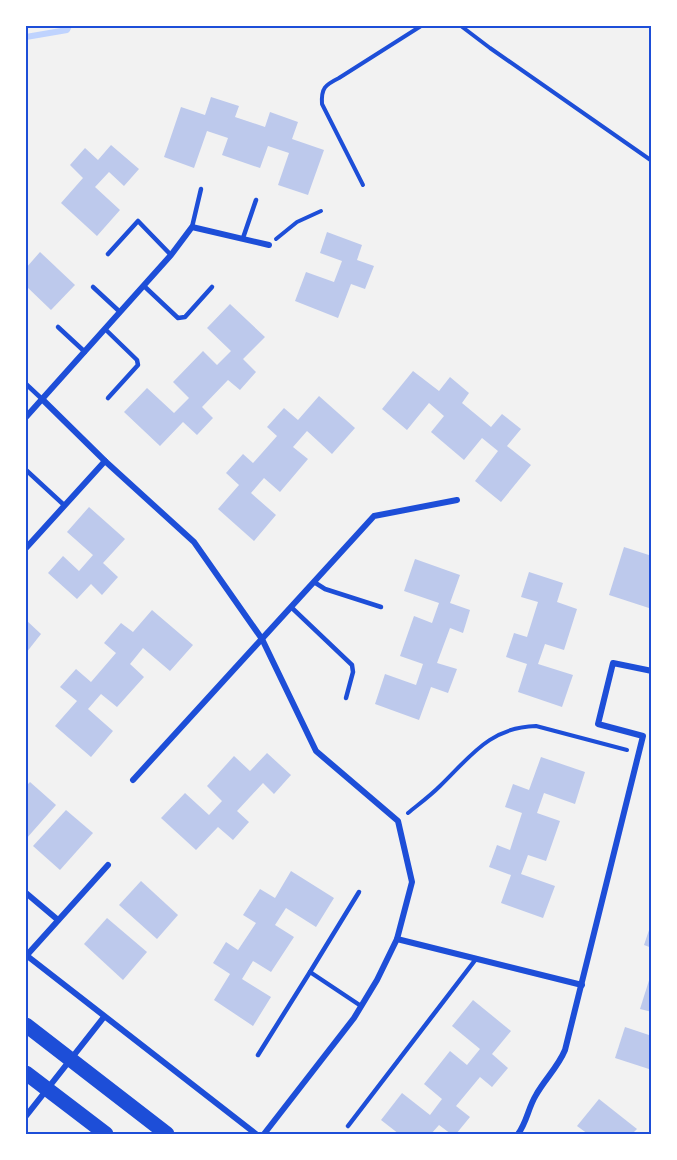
<svg xmlns="http://www.w3.org/2000/svg" width="677" height="1160" viewBox="0 0 677 1160" font-family="Overpass,sans-serif">
	<style>
		.lines { fill: none; stroke-linecap: round; stroke-linejoin: round }
		.stream { stroke: #bfd3fe; stroke-width: 6 }
		.building { fill: #bdc9ec }
		.path { stroke: #1d4ed8; stroke-width: 4 }
		.service { stroke: #1d4ed8; stroke-width: 4.5 }
		.minor { stroke: #1d4ed8; stroke-width: 6 }
		.primary { stroke: #1d4ed8; stroke-width: 15 }
		.neatline { fill: none; stroke: #1d4ed8; stroke-width: 2 }
	</style>
	<rect width="100%" height="100%" fill="#f2f2f2"/>
	<g class="lines">
		<polyline class="stream" points="26,37 67,30 69,26"/>
	</g>
	<g class="building">
		<polygon points="211,97 239,106 235,117 265,127 270,112 298,122 292,139 324,150 308,195 278,185 289,153 268,146 260,168 222,155 228,138 207,131 194,168 164,157 181,107 205,115"/>
		<polygon points="111,145 139,169 124,186 109,172 95,187 120,210 97,236 61,203 83,178 70,165 85,148 98,160"/>
		<polygon points="327,232 362,245 357,260 374,266 365,289 351,284 338,318 295,301 306,272 334,282 342,261 320,253"/>
		<polygon points="40,252 75,285 51,310 26,286 26,268"/>
		<polygon points="230,304 265,337 243,359 256,372 240,390 228,380 202,407 213,418 197,435 183,422 160,446 124,412 147,388 174,413 189,398 173,382 203,351 217,365 231,351 207,328"/>
		<polygon points="413,371 439,391 450,377 469,393 462,403 491,427 502,414 521,429 507,446 531,465 501,502 475,481 498,451 482,438 464,460 431,432 444,416 429,403 407,430 382,409"/>
		<polygon points="319,396 355,428 332,454 307,431 293,447 308,459 280,492 264,478 251,493 276,515 254,541 218,509 239,485 226,473 243,454 253,463 277,436 267,427 284,408 298,420"/>
		<polygon points="89,507 125,539 103,563 118,577 102,595 91,584 77,599 48,573 63,556 79,571 93,555 67,532"/>
		<polygon points="624,547 652,556 652,609 609,595"/>
		<polygon points="415,559 460,575 450,603 470,610 463,633 450,628 437,663 457,669 448,693 431,687 419,720 375,704 385,674 416,685 423,664 400,656 414,616 432,623 439,603 404,591"/>
		<polygon points="529,572 563,583 557,602 577,609 564,650 545,644 538,664 573,675 562,707 518,692 527,664 506,657 514,633 527,637 538,602 521,597"/>
		<polygon points="152,610 193,645 170,671 143,648 130,664 144,677 117,707 101,694 88,709 113,731 91,757 55,726 77,701 60,687 76,669 91,682 116,653 104,643 121,623 133,632"/>
		<polygon points="26,620 41,634 26,653"/>
		<polygon points="267,753 291,775 274,794 263,783 237,811 249,822 233,840 218,827 196,850 161,818 185,793 209,815 222,801 207,786 234,756 250,771"/>
		<polygon points="541,757 585,772 575,804 544,793 537,813 560,821 546,861 528,855 521,874 555,886 543,918 501,903 511,875 489,867 497,845 510,850 522,813 505,807 513,784 529,790"/>
		<polygon points="30,782 56,805 26,839 26,786"/>
		<polygon points="66,810 93,833 60,870 33,846"/>
		<polygon points="291,871 334,898 316,927 286,908 275,925 294,937 271,972 253,961 242,979 271,997 253,1026 214,1000 230,974 213,963 226,942 238,950 256,923 243,915 260,889 275,898"/>
		<polygon points="141,881 178,915 157,939 119,905"/>
		<polygon points="107,918 147,952 123,980 84,944"/>
		<polygon points="651,924 652,924 652,948 644,945"/>
		<polygon points="651,974 652,974 652,1012 640,1009"/>
		<polygon points="473,1000 511,1031 492,1054 508,1068 492,1087 480,1077 456,1106 470,1117 456,1134 451,1134 439,1125 431,1134 399,1134 381,1120 402,1093 430,1115 442,1099 424,1084 450,1051 467,1065 480,1049 452,1026"/>
		<polygon points="625,1027 652,1036 652,1070 615,1058"/>
		<polygon points="599,1099 637,1129 632,1134 588,1134 577,1126"/>
	</g>
	<g class="lines">
		<g class="path">
			<polyline points="461,26 490,48 652,161"/>
			<path d="M363,185L322,104C321,88 325,85 339,78L421,26"/>
			<polyline points="276,239 297,222 321,211"/>
			<path d="M408,813C419,804 430,796 440,786C470,757 490,727 536,726L627,750"/>
		</g>
		<g class="service">
			<polyline points="192,227 201,189"/>
			<polyline points="243,238 256,200"/>
			<polyline points="108,254 138,221 171,255"/>
			<polyline points="144,286 178,318 185,317 212,287"/>
			<polyline points="93,287 120,312"/>
			<polyline points="58,327 85,352"/>
			<polyline points="105,329 137,360 138,365 108,398"/>
			<polyline points="26,384 42,399"/>
			<polyline points="26,470 64,505"/>
			<polyline points="314,582 325,589 381,607"/>
			<polyline points="291,607 352,665 353,672 346,698"/>
			<polyline points="359,892 310,972 361,1006"/>
			<polyline points="258,1055 310,972"/>
			<polyline points="348,1126 476,959"/>
		</g>
		<g class="minor">
			<polyline points="42,399 105,461 194,542 262,639 316,751 398,821 412,882 397,939 377,980 354,1018 264,1134"/>
			<polyline points="26,417 171,255 192,227 269,245"/>
			<polyline points="26,548 105,461"/>
			<polyline points="133,780 374,516 457,500"/>
			<polyline points="26,893 58,920"/>
			<polyline points="397,939 582,985"/>
			<polyline points="26,955 256,1134"/>
			<polyline points="27,955 108,865"/>
			<polyline points="26,1116 104,1017"/>
			<path d="M518,1134C527,1122 528,1108 536,1095C545,1079 558,1067 565,1050L643,736L598,724L613,663L652,671"/>
		</g>
		<g class="primary">
			<polyline points="26,1025 167,1134"/>
			<polyline points="26,1073 106,1134"/>
		</g>
	</g>
	<rect width="677" height="1160" fill="none" stroke="#ffffff" stroke-width="54"/>
	<rect x="27" y="27" width="623" height="1106" class="neatline"/>
</svg>
